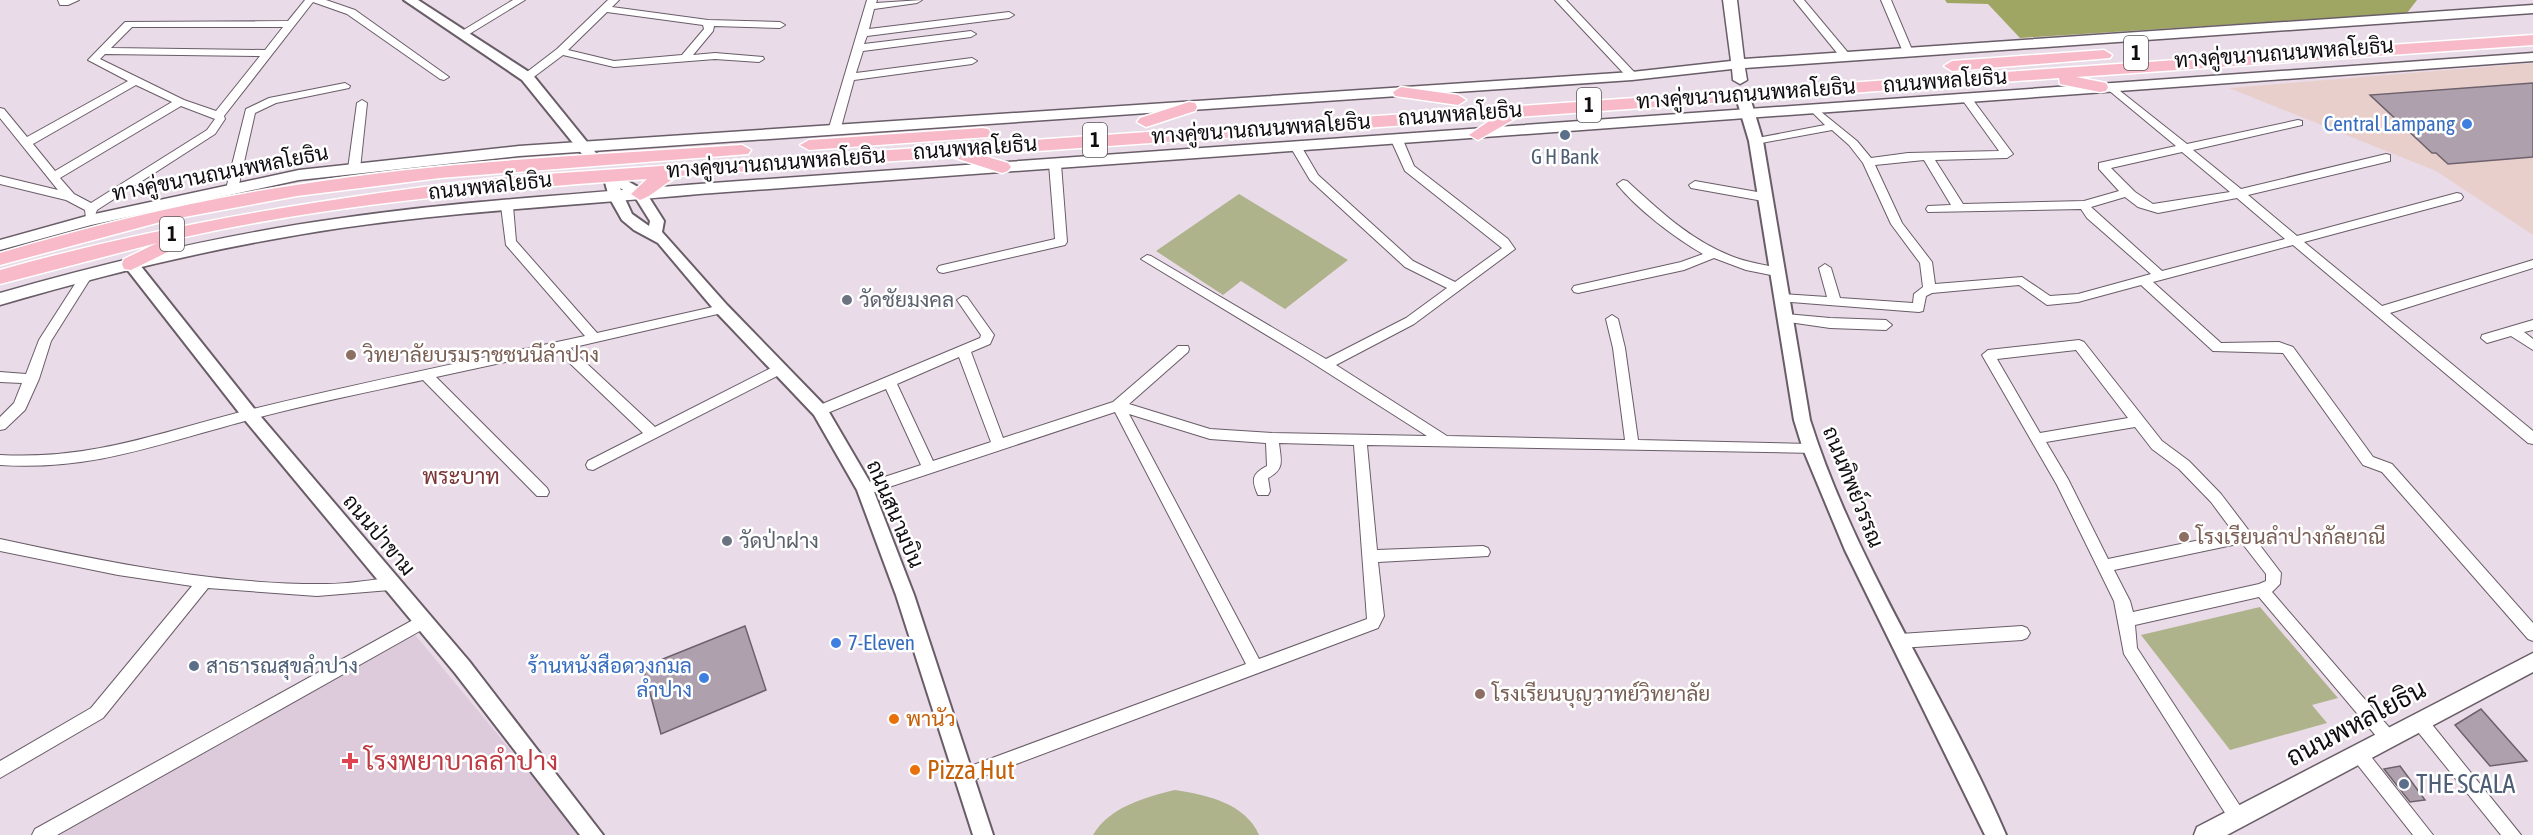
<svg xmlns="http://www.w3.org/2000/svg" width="2533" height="835" viewBox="0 0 2533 835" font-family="'Asap Condensed',Sarabun,sans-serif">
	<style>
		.commercial { fill: #e9cfcc }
		.medical { fill: #ddcbdc }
		.green { fill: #afb38c }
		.forest { fill: #9fa664 }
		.building { fill: #aea1ad; stroke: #6d616c; stroke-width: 1.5 }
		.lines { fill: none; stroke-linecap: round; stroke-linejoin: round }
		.minor-casing { stroke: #695d68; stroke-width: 2 }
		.tertiary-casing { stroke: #695d68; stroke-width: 4 }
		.secondary-casing { stroke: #695d68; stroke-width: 3 }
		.trunk-casing { stroke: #fff; stroke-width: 3 }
		.minor { fill: #fff; fill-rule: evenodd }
		.tertiary { fill: #fff; fill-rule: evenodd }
		.secondary { fill: #fff; fill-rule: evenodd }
		.trunk { fill: #f8bac8; fill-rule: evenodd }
		.shop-dot { fill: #3f7fe0; stroke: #fff; stroke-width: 2 }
		.service-dot { fill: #5c6f8a; stroke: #fff; stroke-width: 2 }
		.worship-dot { fill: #6b7280; stroke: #fff; stroke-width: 2 }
		.education-dot { fill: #8d6e63; stroke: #fff; stroke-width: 2 }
		.food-dot { fill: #e8710a; stroke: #fff; stroke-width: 2 }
		.health-dot { fill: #e0444e; stroke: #fff; stroke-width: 2 }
		.labels { text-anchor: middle; stroke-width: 5; stroke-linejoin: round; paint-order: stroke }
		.shield { fill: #fff; stroke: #585558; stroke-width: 1.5 }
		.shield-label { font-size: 20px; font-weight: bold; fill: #100c10 }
		.street-label { font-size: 21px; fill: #100c10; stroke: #fff }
		.shop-label { font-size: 21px; fill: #366cbe; stroke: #fff; text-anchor: end }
		.service-label { font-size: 21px; fill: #4e5e75; stroke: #fff }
		.worship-label { font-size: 21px; fill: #5b616d; stroke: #fff; text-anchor: start }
		.education-label { font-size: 21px; fill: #785e54; stroke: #fff; text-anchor: start }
		.food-label { font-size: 21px; fill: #c56008; stroke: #fff; text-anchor: start }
		.neighbourhood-label { font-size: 22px; fill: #7c3535; stroke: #fff }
		.near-street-label { font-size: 26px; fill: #100c10; stroke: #fff }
		.near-health-label { font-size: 26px; fill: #be3a42; stroke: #fff; text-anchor: start }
		.near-food-label { font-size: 26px; fill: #c56008; stroke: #fff; text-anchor: start }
		.near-service-label { font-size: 26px; fill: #4e5e75; stroke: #fff; text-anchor: start }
	</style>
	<rect width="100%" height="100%" fill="#e9dbe7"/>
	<polygon class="commercial" points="2533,63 2533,235 2436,171 2229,88"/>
	<polygon class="medical" points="412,631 581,835 49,835"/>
	<g class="green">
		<polygon points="1239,194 1348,260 1285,309 1241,281 1223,295 1156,251"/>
		<polygon points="2260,607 2338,698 2312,705 2327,723 2230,750 2141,635"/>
		<path d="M1175,790C1207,795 1245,803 1259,835H1093C1109,807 1146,797 1175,790Z"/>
	</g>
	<polygon class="forest" points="1945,0 2417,0 2407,13 2020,38 1988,4 1947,3"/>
	<g class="building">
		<polygon points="2533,83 2533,157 2448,164 2436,153 2432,153 2370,95"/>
		<polygon points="745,626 766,690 661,734 643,667"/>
		<polygon points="2481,709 2527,761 2490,766 2455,725"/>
		<polygon points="2400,766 2425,800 2410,802 2384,769"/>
	</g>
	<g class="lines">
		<g class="minor-casing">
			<g id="minor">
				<polygon points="58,0 79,0 68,5 60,5"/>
				<path d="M305,0H326L355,10L449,77L444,80L440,79L347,14L313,2L224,116L225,119L215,134L97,210L94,218H86L85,210L66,200L0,184V176L58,190L0,118V108L4,109L27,137L128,81L88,60L125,22L288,21ZM132,27H283L265,50L111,48ZM105,54L260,56L216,111L184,100L100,59ZM136,85L172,102L55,171L33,144ZM181,106L215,119L207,130L91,203L74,194L60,178Z"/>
				<polygon points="513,0 525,0 466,36 458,36 457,34"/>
				<path d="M608,0H619L612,7L708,20L780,22L785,25L780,28L714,26L713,31L693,55L715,53L763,57L764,59L759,62L715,59L614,67L563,55L531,79H523V75L557,49ZM607,12L703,25L704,29L682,55L614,61L568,50Z"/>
				<polygon points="867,0 877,0 876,3 922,0 917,3 874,9 869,29 1009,12 1014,15 1009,18 867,36 864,44 971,31 976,34 971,37 863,51 856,73 972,58 977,61 972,64 854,80 840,131 838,133 830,133 828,131"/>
				<polygon points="1555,0 1566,0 1636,74 1636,78 1628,78"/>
				<polygon points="1794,0 1804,0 1850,55 1850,59 1842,59"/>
				<polygon points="1881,0 1891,0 1913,52 1912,54 1904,54 1903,52"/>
				<polygon points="345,83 350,86 349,88 276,103 255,113 238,189 232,193 228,192 226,189 246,109 269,98"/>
				<path d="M2110,83L2187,144L2298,120L2302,121V125L2193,150L2241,189L2386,154L2390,155V161L2248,195L2297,236L2457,193L2461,194L2463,197L2461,200L2304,242L2382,306L2533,260V268L2390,313L2533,431V444L2528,443L2293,245L2153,282L2221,343L2279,342L2293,347L2373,457L2392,464L2533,623V641L2528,639L2382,472L2363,465L2283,353L2213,351L2141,285L2078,302L2047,305L2019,285L1932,293L1926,296L1923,311L1919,312L1778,301L1776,298L1782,294L1827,297L1819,268L1825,264L1831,268L1840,298L1913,303L1914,294L1923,287L1920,263L1891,224L1863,163L1849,145L1832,130L1756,144L1750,141L1752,139L1825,125L1810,110L1815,107L1857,141L1871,158L1908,153L1999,151L1961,98L1966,95L1970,96L2013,154L2007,158L1935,160L1963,204L2084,201L2119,191L2099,169V163L2176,146L2106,88L2105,86ZM2182,152L2230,192L2153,204L2135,192L2111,168ZM1924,160L1951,205L1928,206L1926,209L1928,212L2081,209L2087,218L2151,274L2078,294L2050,296L2022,277L1935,284L1932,262L1902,223L1875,165ZM2125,197L2138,207L2158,213L2237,198L2285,239L2162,271L2091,207Z"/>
				<polygon points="362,100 367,103 360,169 354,173 348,169 357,103"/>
				<path d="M1397,137L1403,140L1414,166L1508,239L1515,249L1414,324L1336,365L1447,436L1625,440L1613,348L1606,319L1612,315L1618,319L1625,348L1638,440L1811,444L1816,445L1818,449L1816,453L1367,445L1377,550L1483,546L1488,548L1490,552L1488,556L1378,562L1384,616L1378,628L963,784L957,781L955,776L957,771L1246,664L1115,412L865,495L860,493L858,489L860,485L921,465L886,389L820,416L815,415L813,411L815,407L980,338L981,335L957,300L963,296L967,297L994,335L990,344L971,352L1003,438L1113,402L1178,346H1188L1189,349L1188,352L1129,404L1210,429L1272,433L1427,436L1303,357L1141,259L1147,255L1151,256L1326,359L1406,318L1447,288L1405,267L1310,180L1291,148L1293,146H1301L1318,175L1413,261L1455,282L1502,248L1405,171L1391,140ZM959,357L991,442L933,461L897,384ZM1129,414L1210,439L1266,443L1267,466C1252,474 1251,479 1258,495H1268L1270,491L1268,478C1285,469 1281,461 1279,443L1354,445L1367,619L1259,659Z"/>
				<polygon points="1055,160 1061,164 1067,242 1065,245 943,273 939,272 937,269 939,266 943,265 1055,239 1049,164"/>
				<path d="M1623,180L1627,181C1659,210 1690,240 1731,256C1747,263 1764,264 1780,269L1782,272L1776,276L1746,270L1714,258L1684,270L1578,293L1574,292L1572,289L1574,286L1681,262L1703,254C1674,237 1638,210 1617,184Z"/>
				<polygon points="1695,181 1763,193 1769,197 1763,201 1691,188 1689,185"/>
				<path d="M507,202L513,206L516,241L597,333L722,305L726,306L728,309L722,313L570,348L655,427L775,366H785L787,369L785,372L593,470L588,469L586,465L588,461L643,433L557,351L436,377L547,488L549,492L547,496H537L423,380C364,393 304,405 245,421C159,444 91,471 0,465V455C95,460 163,431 253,409C363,382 474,360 585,336L506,245L501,206Z"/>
				<polygon points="86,272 92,276 51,341 39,379 25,410 5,429 0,430 0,417 14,403 22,383 0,382 0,372 26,374 39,340 82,273"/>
				<polygon points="1786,314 1830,318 1886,320 1892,325 1886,330 1830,328 1782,321 1780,318 1782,315"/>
				<polygon points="2533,320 2533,330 2524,332 2533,339 2533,350 2511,336 2487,343 2481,338 2482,335"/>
				<path d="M2079,340L2084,342L2162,441L2189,461L2221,494L2281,573L2280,584L2272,592L2394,733L2396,738L2394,743L2388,745L2382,743L2259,597L2135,625L2137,648L2244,812L2246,818L2244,824L2238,826L2232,824L2124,654L2114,601L2057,485L1982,355L1988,350ZM2076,350L2128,418L2040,433L1997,359ZM2135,427L2152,449L2179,469L2211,502L2234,533L2108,559L2068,479L2046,442ZM2242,543L2266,574V581L2259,584L2133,612L2130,601L2114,570Z"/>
				<path d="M0,539C106,562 217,585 326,584C348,584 369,580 390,578L395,580L397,584L395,588L390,590L317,596L208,588L103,718L0,778V761L91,708L192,586L118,575L0,551Z"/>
				<polygon points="422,615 427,617 430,622 427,627 57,835 32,835 35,829"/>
				<polygon points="2022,626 2027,628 2030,633 2027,638 2022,640 1900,648 1895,646 1892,641 1895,636 1900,634"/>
				<polygon points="2420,715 2426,717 2521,835 2501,835 2414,727 2412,722 2414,717"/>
				<polygon points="2359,746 2365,749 2433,835 2413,835 2353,759 2351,754 2353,749"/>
			</g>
		</g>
		<g class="tertiary-casing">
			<g id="tertiary">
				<polygon points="404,0 418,0 532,74 600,158 600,164 590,164 522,80"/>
				<path d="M1742,90L1749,94L1763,141L1810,420C1856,566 1946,695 2006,835H1985L1845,550L1803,449L1794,420L1749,141L1735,94Z"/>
				<path d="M610,171L645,191L664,221L662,232L727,305L826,407L871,484L914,595L993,835H973L896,595L857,490L814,415L717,313L658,243L634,230L622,220L609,197L603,175ZM620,188L635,197L650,221L649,226L632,214Z"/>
				<polygon points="131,259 136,260 256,411 469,661 603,835 580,835 455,673 244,419 126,268 124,264 126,260"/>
			</g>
		</g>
		<g class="secondary-casing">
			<g id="secondary">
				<polygon points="1723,0 1737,0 1744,59 2533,5 2533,13 1745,68 1747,80 1740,84 1733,80 1732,69 1632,80 519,156 299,180 91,225 0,250 0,240 90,215 299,170 519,146 1632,72 1731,61"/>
				<path d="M2533,53V61L699,194C580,205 460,211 341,228C226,245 112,272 0,305V293C112,261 226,234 342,218C460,201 580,194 699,184Z"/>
				<polygon points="2533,653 2533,672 2227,835 2194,835 2197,827"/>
			</g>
		</g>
		<g class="trunk-casing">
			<g id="trunk">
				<path d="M2533,35V45L2076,77L2106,83L2108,87L2106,91L2100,92L2060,84L2059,78L1518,117L1478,140L1469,135L1492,119L981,155L1008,163L1011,167L1008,171L1002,173L952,157L679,176C665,182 653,196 640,200L631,194L647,179C490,190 333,204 180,238L182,242L180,246L131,270L124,269L122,264L124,259L157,243L0,284V270C166,223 334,197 505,177Z"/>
				<polygon points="2104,50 2112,55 2110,58 1952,71 1944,66 1952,61"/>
				<polygon points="1401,87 1458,95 1466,100 1458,105 1395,96 1393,92"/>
				<polygon points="1189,102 1195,103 1197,107 1195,111 1146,127 1137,122 1140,118"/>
				<polygon points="982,128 988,129 991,133 988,137 809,150 800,145 809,140"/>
				<path d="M742,145L751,150L748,154L440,178L297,196L168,220L0,265V253C97,224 195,200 296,185C443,161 593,155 742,145Z"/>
			</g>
		</g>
		<use href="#minor" class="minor"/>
		<use href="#tertiary" class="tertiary"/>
		<use href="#secondary" class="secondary"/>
		<use href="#trunk" class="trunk"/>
	</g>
	<g class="shop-dot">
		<circle cx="2467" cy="124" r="6"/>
		<circle cx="836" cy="643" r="6"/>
		<circle cx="704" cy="678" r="6"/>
	</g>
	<g class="service-dot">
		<circle cx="1565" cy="135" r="6"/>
		<circle cx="194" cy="666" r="6"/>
		<circle cx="2404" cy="784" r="6"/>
	</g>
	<g class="worship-dot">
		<circle cx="847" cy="300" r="6"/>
		<circle cx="727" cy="541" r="6"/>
	</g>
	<g class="education-dot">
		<circle cx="351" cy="355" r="6"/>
		<circle cx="2184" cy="537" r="6"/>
		<circle cx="1480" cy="694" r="6"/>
	</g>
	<g class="food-dot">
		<circle cx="894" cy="719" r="6"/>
		<circle cx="915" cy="770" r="6"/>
	</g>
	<path class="health-dot" d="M347 752h6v6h6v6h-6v6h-6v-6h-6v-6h6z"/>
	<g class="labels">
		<g class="shield">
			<rect x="2124" y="36" width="24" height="34" rx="4.5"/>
			<rect x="1577" y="88" width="24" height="34" rx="4.5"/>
			<rect x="1083" y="123" width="24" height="34" rx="4.5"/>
			<rect x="160" y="217" width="24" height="34" rx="4.5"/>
		</g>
		<g class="shield-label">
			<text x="2136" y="60">1</text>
			<text x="1589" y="112">1</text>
			<text x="1095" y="147">1</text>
			<text x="172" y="241">1</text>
		</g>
		<g class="street-label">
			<text transform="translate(2284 53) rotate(-4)" y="7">ทางคู่ขนานถนนพหลโยธิน</text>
			<text transform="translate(1945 81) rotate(-4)" y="7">ถนนพหลโยธิน</text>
			<text transform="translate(1746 94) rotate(-4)" y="7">ทางคู่ขนานถนนพหลโยธิน</text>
			<text transform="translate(1460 114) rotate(-4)" y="7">ถนนพหลโยธิน</text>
			<text transform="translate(1261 129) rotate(-4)" y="7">ทางคู่ขนานถนนพหลโยธิน</text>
			<text transform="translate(975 148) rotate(-4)" y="7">ถนนพหลโยธิน</text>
			<text transform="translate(776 163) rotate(-4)" y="7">ทางคู่ขนานถนนพหลโยธิน</text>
			<text transform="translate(220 173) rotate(-11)" y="7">ทางคู่ขนานถนนพหลโยธิน</text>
			<text transform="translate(490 186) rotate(-6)" y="7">ถนนพหลโยธิน</text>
			<text transform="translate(1853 487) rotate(68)" y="7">ถนนทิพย์วรรณ</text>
			<text transform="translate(895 514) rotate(67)" y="7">ถนนสนามบิน</text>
			<text transform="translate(379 535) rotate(50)" y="7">ถนนป่าขาม</text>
		</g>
		<g class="shop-label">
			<text x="2455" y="131">Central Lampang</text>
			<text x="848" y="650" text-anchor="start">7-Eleven</text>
			<text x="692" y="673">ร้านหนังสือดวงกมล<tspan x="692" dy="24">ลำปาง</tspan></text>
		</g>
		<g class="service-label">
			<text x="1565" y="164">G H Bank</text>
			<text x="206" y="673" text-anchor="start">สาธารณสุขลำปาง</text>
		</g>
		<g class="worship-label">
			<text x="859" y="307">วัดชัยมงคล</text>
			<text x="739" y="548">วัดป่าฝาง</text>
		</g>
		<g class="education-label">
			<text x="363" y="362">วิทยาลัยบรมราชชนนีลำปาง</text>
			<text x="2196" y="544">โรงเรียนลำปางกัลยาณี</text>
			<text x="1492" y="701">โรงเรียนบุญวาทย์วิทยาลัย</text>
		</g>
		<g class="food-label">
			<text x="906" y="726">พานัว</text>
		</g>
		<g class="neighbourhood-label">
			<text x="461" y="484">พระบาท</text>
		</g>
		<g class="near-street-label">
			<text transform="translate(2356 723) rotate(-28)" y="9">ถนนพหลโยธิน</text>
		</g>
		<g class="near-health-label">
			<text x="364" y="770">โรงพยาบาลลำปาง</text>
		</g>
		<g class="near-food-label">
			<text x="927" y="779">Pizza Hut</text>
		</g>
		<g class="near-service-label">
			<text x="2416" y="793">THE SCALA</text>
		</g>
	</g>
</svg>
